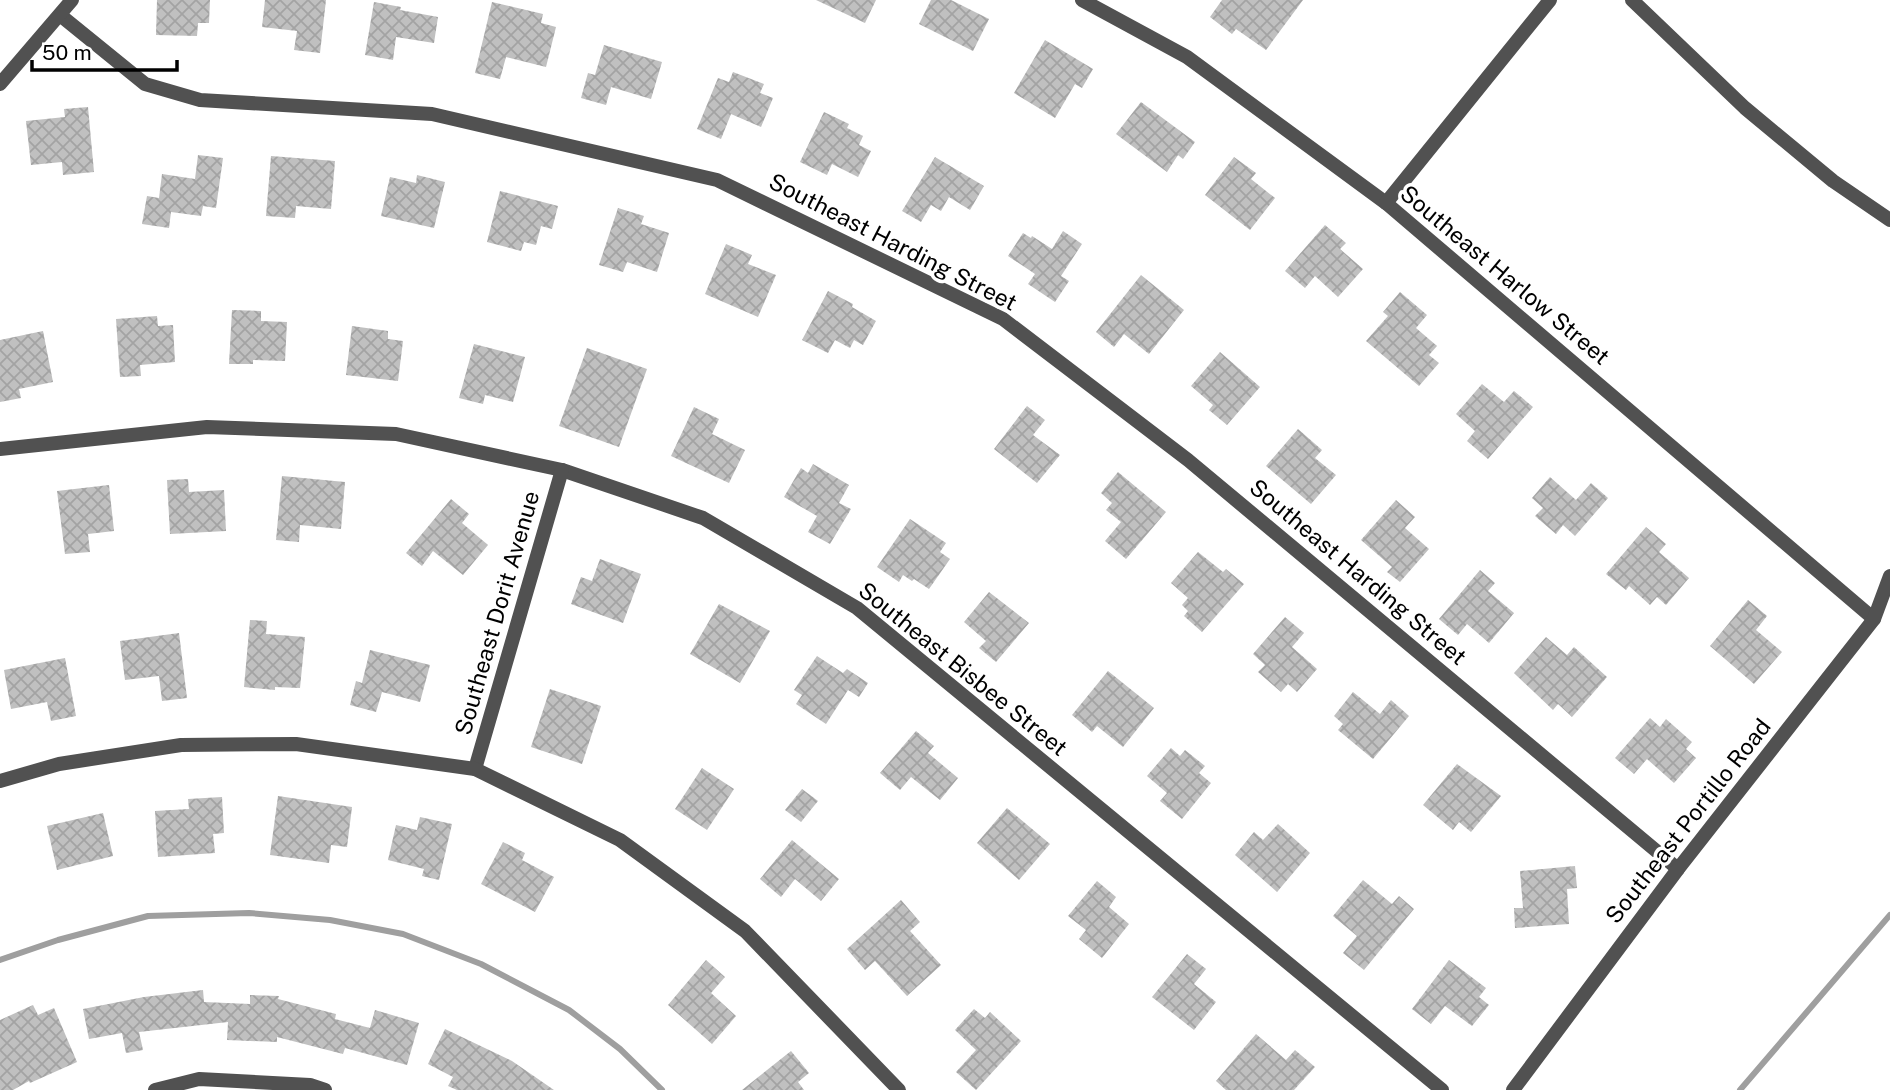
<svg xmlns="http://www.w3.org/2000/svg" width="1890" height="1090" viewBox="0 0 1890 1090" font-family="'Public Sans',sans-serif">
	<style>
		.lines { fill: none; stroke-linecap: round; stroke-linejoin: round }
		.stream { stroke: #9f9f9f; stroke-width: 6 }
		.building { fill: url(#building-cross-hatch) }
		.street { stroke: #515151; stroke-width: 14 }
		.labels { text-anchor: middle; stroke-width: 7; stroke-linejoin: round; paint-order: stroke }
		.street-label { font-size: 23px; fill: #000; stroke: #fff }
	</style>
	<defs>
		<pattern id="building-cross-hatch" width="8" height="8" patternUnits="userSpaceOnUse" patternTransform="scale(1.75)"><rect width="8" height="8" fill="#c0c0c0"/><path d="M0 0l8 8M0 8l8-8" fill="none" stroke="#a3a3a3"/></pattern>
	</defs>
	<rect width="100%" height="100%" fill="#fff"/>
	<g class="lines">
		<g class="stream">
			<polyline points="0,960 58,940 148,916 249,913 330,920 403,934 481,964 569,1010 620,1049 662,1090"/>
			<polyline points="1740,1090 1890,915"/>
		</g>
	</g>
	<g class="building">
		<polygon points="157,0 210,0 209,23 198,23 197,36 156,35"/>
		<polygon points="265,0 326,0 320,53 294,50 297,31 262,27"/>
		<polygon points="816,0 876,0 865,23"/>
		<polygon points="931,0 951,0 989,19 973,51 919,24"/>
		<polygon points="1222,0 1303,0 1266,50 1236,29 1232,34 1210,17"/>
		<polygon points="374,2 401,7 400,10 438,17 434,43 396,37 393,60 365,55"/>
		<polygon points="492,2 543,14 541,23 556,27 546,67 506,57 500,79 475,73"/>
		<polygon points="1045,40 1093,69 1082,88 1075,84 1055,118 1014,93"/>
		<polygon points="604,45 662,62 651,99 611,87 606,105 581,98 588,73 595,75"/>
		<polygon points="733,72 764,84 760,93 773,98 761,127 731,114 721,139 697,129 718,78 729,82"/>
		<polygon points="1141,102 1195,142 1183,159 1178,155 1167,172 1116,134"/>
		<polygon points="88,107 94,172 63,175 62,162 31,165 26,121 65,117 64,109"/>
		<polygon points="824,112 849,124 847,128 863,136 859,145 871,151 858,177 832,164 827,175 800,162"/>
		<polygon points="198,155 223,158 216,208 203,206 201,216 171,212 169,228 142,224 147,196 159,198 162,174 195,179"/>
		<polygon points="271,156 335,161 331,209 296,206 295,218 266,216"/>
		<polygon points="935,157 984,186 970,210 949,197 941,211 931,205 921,222 902,211"/>
		<polygon points="1234,157 1256,173 1251,179 1275,198 1250,230 1205,195"/>
		<polygon points="417,175 445,182 434,228 381,216 390,177 416,183"/>
		<polygon points="500,191 558,206 552,229 541,226 536,245 524,242 521,251 487,242"/>
		<polygon points="618,208 644,216 641,224 669,233 657,272 627,262 623,272 599,265"/>
		<polygon points="1325,225 1346,243 1340,249 1363,269 1338,297 1315,276 1305,288 1285,271"/>
		<polygon points="1063,231 1082,244 1061,276 1069,281 1055,302 1028,284 1035,274 1008,256 1023,233 1031,238 1032,236 1052,249"/>
		<polygon points="726,244 752,255 748,264 776,275 758,317 705,294"/>
		<polygon points="1141,275 1184,310 1149,354 1124,334 1114,347 1096,332"/>
		<polygon points="828,291 853,304 852,307 876,321 863,345 854,340 850,348 835,340 828,353 802,340"/>
		<polygon points="1400,292 1427,315 1416,328 1437,346 1429,355 1439,363 1419,386 1366,341 1388,316 1383,312"/>
		<polygon points="232,310 261,311 261,321 287,322 285,361 253,360 253,364 229,364"/>
		<polygon points="157,316 158,326 173,325 175,362 140,365 141,376 120,377 116,319"/>
		<polygon points="352,326 388,331 388,339 403,341 398,381 346,375"/>
		<polygon points="43,331 53,382 19,389 21,398 0,402 0,340"/>
		<polygon points="474,344 525,357 513,402 485,395 483,404 459,398"/>
		<polygon points="587,348 647,369 619,447 559,426"/>
		<polygon points="1220,352 1260,387 1227,425 1209,410 1213,405 1191,386"/>
		<polygon points="1482,384 1504,402 1514,391 1533,407 1488,459 1467,441 1475,431 1456,414"/>
		<polygon points="1027,406 1045,420 1033,435 1060,455 1037,483 994,449"/>
		<polygon points="694,407 719,419 712,434 745,450 729,483 671,456"/>
		<polygon points="1298,429 1322,450 1315,458 1336,475 1311,504 1266,466"/>
		<polygon points="813,464 849,485 839,503 851,509 830,544 808,532 817,516 784,497 801,468 808,473"/>
		<polygon points="1118,472 1166,512 1126,559 1105,541 1121,522 1106,510 1112,503 1101,493"/>
		<polygon points="282,476 345,482 341,529 300,525 299,542 276,540"/>
		<polygon points="1550,477 1576,500 1591,483 1608,498 1575,536 1563,525 1556,534 1535,516 1543,508 1532,498"/>
		<polygon points="188,479 189,492 224,490 226,531 170,534 167,480"/>
		<polygon points="109,485 114,531 88,534 90,552 65,554 57,491"/>
		<polygon points="451,499 469,514 462,523 488,545 463,575 433,551 422,566 406,553"/>
		<polygon points="1396,500 1415,517 1405,528 1429,549 1400,582 1387,572 1392,567 1361,540"/>
		<polygon points="910,519 946,543 940,552 950,559 929,589 914,579 912,581 903,575 899,582 877,567"/>
		<polygon points="1646,527 1666,544 1659,552 1689,578 1666,605 1657,597 1650,605 1629,586 1626,590 1606,574"/>
		<polygon points="1198,552 1223,572 1226,569 1244,584 1202,632 1184,616 1188,611 1182,605 1188,598 1171,583"/>
		<polygon points="600,559 641,574 623,623 571,604 581,577 592,581"/>
		<polygon points="1480,570 1495,583 1488,591 1514,613 1489,643 1467,624 1458,635 1439,619"/>
		<polygon points="989,592 1029,623 996,662 979,648 986,641 964,622"/>
		<polygon points="1748,600 1767,616 1756,630 1782,652 1754,684 1710,646"/>
		<polygon points="719,604 770,631 740,683 690,654"/>
		<polygon points="1285,617 1304,633 1292,647 1317,669 1297,692 1288,684 1281,692 1258,672 1265,665 1253,654"/>
		<polygon points="250,620 267,621 266,634 305,637 300,688 275,687 275,690 244,687"/>
		<polygon points="179,633 187,698 162,701 159,676 125,680 120,641"/>
		<polygon points="1546,637 1567,655 1574,647 1607,677 1572,717 1558,704 1553,710 1514,673"/>
		<polygon points="370,650 430,665 420,702 382,692 376,712 350,705 356,681 362,683"/>
		<polygon points="817,656 843,673 847,669 868,683 859,697 848,690 826,724 796,704 802,695 794,690"/>
		<polygon points="65,658 76,716 51,721 47,702 11,709 4,670"/>
		<polygon points="1108,671 1154,708 1123,747 1097,726 1092,732 1072,715"/>
		<polygon points="550,689 601,706 582,764 531,747"/>
		<polygon points="1353,692 1380,714 1391,700 1409,716 1373,759 1338,730 1343,724 1334,716"/>
		<polygon points="1650,718 1660,727 1666,719 1692,742 1686,749 1696,758 1674,783 1647,759 1634,774 1615,758"/>
		<polygon points="916,731 934,746 928,753 958,778 940,800 911,777 900,790 880,773"/>
		<polygon points="1171,748 1180,756 1185,750 1205,766 1199,773 1211,783 1182,819 1160,801 1167,793 1147,776"/>
		<polygon points="1457,764 1501,796 1471,832 1459,822 1453,830 1423,805"/>
		<polygon points="702,768 734,789 707,830 675,809"/>
		<polygon points="802,789 818,801 801,822 785,810"/>
		<polygon points="278,796 352,807 347,847 331,845 329,863 270,855"/>
		<polygon points="222,797 224,833 213,834 215,853 158,857 155,811 189,809 188,799"/>
		<polygon points="1007,808 1050,844 1019,880 977,843"/>
		<polygon points="103,813 113,856 57,870 47,826"/>
		<polygon points="420,817 452,824 439,880 422,876 424,869 388,860 396,825 417,830"/>
		<polygon points="1278,824 1310,853 1277,892 1235,855 1254,832 1263,840"/>
		<polygon points="792,840 839,879 821,901 795,879 781,897 760,879"/>
		<polygon points="503,842 525,853 522,860 554,877 535,912 481,884"/>
		<polygon points="1575,866 1577,888 1567,889 1569,924 1515,928 1514,908 1523,908 1520,871"/>
		<polygon points="1363,880 1392,904 1399,896 1414,909 1364,970 1343,953 1357,936 1333,916"/>
		<polygon points="1097,881 1116,897 1109,907 1129,924 1102,958 1079,939 1086,930 1068,916"/>
		<polygon points="901,900 920,922 910,931 941,965 907,996 875,961 865,970 847,949"/>
		<polygon points="1187,954 1206,969 1194,984 1216,1002 1194,1030 1152,997"/>
		<polygon points="706,960 725,977 711,993 736,1016 712,1044 668,1005"/>
		<polygon points="1449,960 1486,988 1479,997 1489,1005 1472,1026 1445,1006 1431,1024 1412,1009"/>
		<polygon points="203,990 204,1002 250,1004 250,995 279,996 278,999 336,1014 335,1019 370,1028 375,1010 419,1023 407,1065 345,1048 343,1054 277,1037 277,1042 227,1040 228,1022 139,1032 143,1050 126,1053 122,1033 89,1039 83,1009 144,997"/>
		<polygon points="33,1005 38,1015 54,1008 77,1062 30,1083 29,1081 13,1090 0,1090 0,1020"/>
		<polygon points="974,1009 985,1018 990,1012 1021,1041 976,1090 956,1072 976,1050 955,1030"/>
		<polygon points="445,1029 512,1061 554,1090 457,1090 448,1086 453,1077 428,1064"/>
		<polygon points="1256,1034 1286,1060 1295,1050 1315,1067 1294,1090 1226,1090 1216,1081"/>
		<polygon points="791,1051 809,1073 798,1082 804,1090 742,1090"/>
	</g>
	<g class="lines">
		<g class="street">
			<polyline points="1082,0 1187,57 1386,203 1874,619"/>
			<polyline points="1632,0 1745,108 1833,181 1890,220"/>
			<polyline points="60,15 145,84 200,100 432,114 717,180 1003,319 1188,460 1678,869"/>
			<polyline points="0,84 72,0"/>
			<polyline points="1386,203 1550,0"/>
			<polyline points="0,449 207,427 396,434 562,470 703,518 857,608 1442,1090"/>
			<polyline points="475,769 562,470"/>
			<polyline points="0,781 59,764 181,745 296,744 475,769 620,840 745,931 899,1090"/>
			<polyline points="155,1090 199,1079 310,1085 325,1090"/>
			<polyline points="1513,1090 1678,869 1874,619 1890,576"/>
		</g>
	</g>
	<g class="labels">
		<g class="street-label">
			<text transform="translate(893 242) rotate(27)" y="8">Southeast Harding Street</text>
			<text transform="translate(1505 275) rotate(40)" y="8">Southeast Harlow Street</text>
			<text transform="translate(1358 572) rotate(40)" y="8">Southeast Harding Street</text>
			<text transform="translate(497 613) rotate(-74)" y="8">Southeast Dorit Avenue</text>
			<text transform="translate(963 669) rotate(39)" y="8">Southeast Bisbee Street</text>
			<text transform="translate(1688 821) rotate(-52)" y="8">Southeast Portillo Road</text>
		</g>
	</g>
	<path d="M32 60v10h145v-10" fill="none" stroke="#000000" stroke-width="3.5"/>
	<text x="42" y="60" font-size="21" fill="#000000" stroke="#ffffff" stroke-width="5" paint-order="stroke">50 m</text>
</svg>
